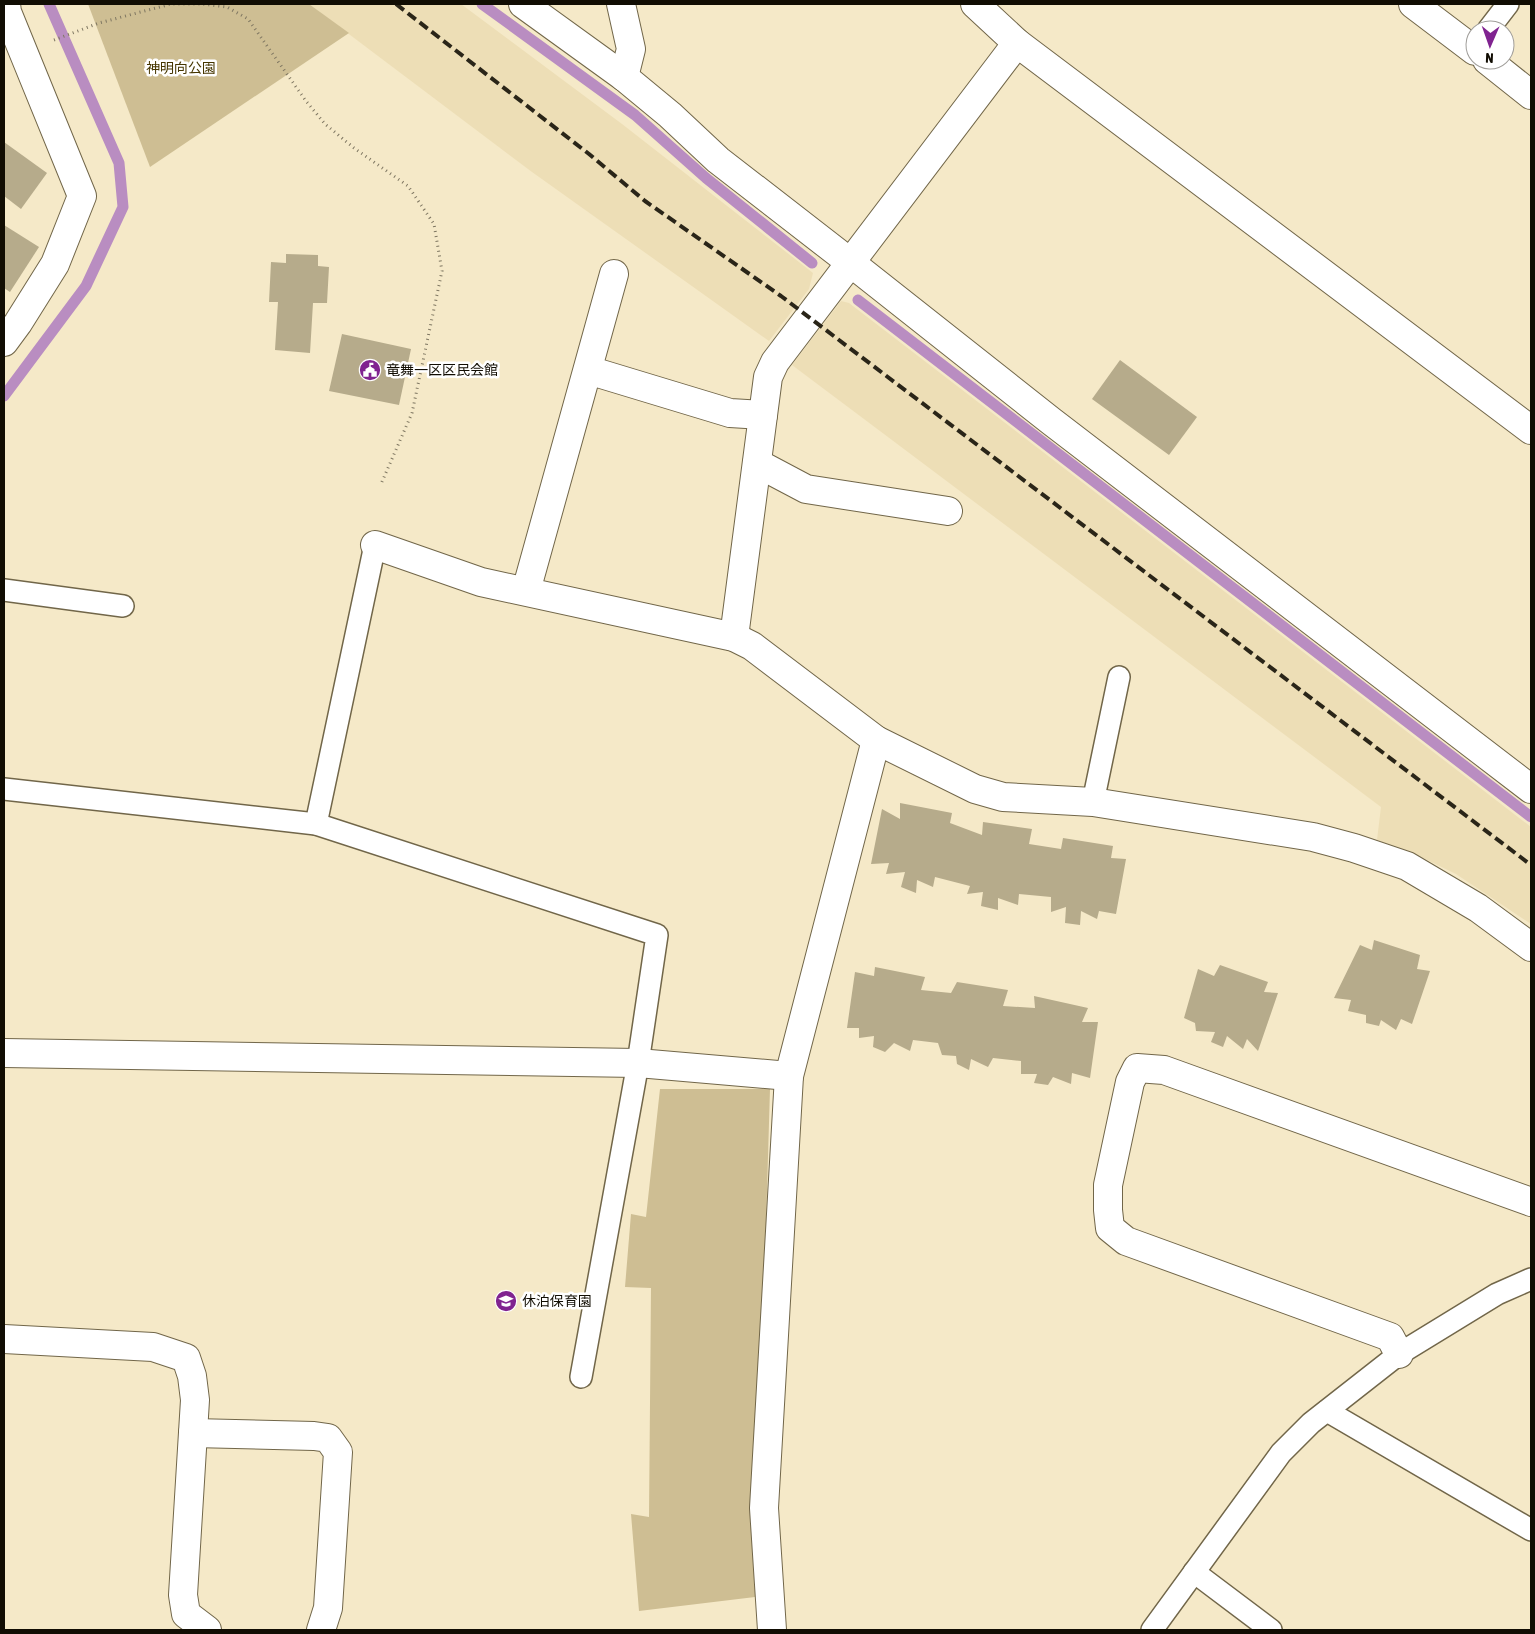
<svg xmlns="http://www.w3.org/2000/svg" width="1535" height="1634" viewBox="0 0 1535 1634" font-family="'Asap Condensed','Noto Sans JP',sans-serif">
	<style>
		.built { fill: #eddeb6 }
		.green { fill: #cebe93 }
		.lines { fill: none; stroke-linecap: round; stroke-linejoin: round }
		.stream { stroke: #b98dc1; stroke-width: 11 }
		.building { fill: #b6ab8b }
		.service-casing { stroke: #716649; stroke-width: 24 }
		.minor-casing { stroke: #716649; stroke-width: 30 }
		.tertiary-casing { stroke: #716649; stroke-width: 30 }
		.path { stroke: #7e7661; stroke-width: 3; stroke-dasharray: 1 4; stroke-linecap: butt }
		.service { stroke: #fff; stroke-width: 21 }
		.minor { stroke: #fff; stroke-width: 28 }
		.tertiary { stroke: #fff; stroke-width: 28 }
		.rail { stroke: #2a2518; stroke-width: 4; stroke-dasharray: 10 5; stroke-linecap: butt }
		.labels { text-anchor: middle; stroke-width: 5; stroke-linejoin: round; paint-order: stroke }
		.park-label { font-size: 14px; fill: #463600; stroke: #fff }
		.poi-label { font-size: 14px; fill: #110d03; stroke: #fff; text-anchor: start }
	</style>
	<rect width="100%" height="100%" fill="#f5e9c8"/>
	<g class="built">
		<polygon points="309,4 461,4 622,124 813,273 809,289 769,341 532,172"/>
		<polygon points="841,301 849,303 1531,827 1531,924 1456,874 1423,858 1377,840 1381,807 792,365"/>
	</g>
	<g class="green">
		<polygon points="88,4 309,4 349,33 150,167"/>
		<polygon points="660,1089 770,1089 755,1597 639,1611 631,1514 649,1517 651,1288 625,1287 631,1214 646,1217"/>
	</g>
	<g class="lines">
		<g class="stream">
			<polyline points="482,4 635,115 706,178 812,263"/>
			<polyline points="858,300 1531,817"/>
			<polyline points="4,396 86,286 123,207 119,163 49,4"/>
		</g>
	</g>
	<g class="building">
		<polygon points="4,142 47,173 21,209 4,196"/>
		<polygon points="4,225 39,247 10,292 4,288"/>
		<polygon points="286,254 318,255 318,266 329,267 327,303 313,303 310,353 275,350 278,302 269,302 271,262 286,263"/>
		<polygon points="342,334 411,349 399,405 329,391"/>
		<polygon points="1120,360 1197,417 1169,455 1092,399"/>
		<polygon points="900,803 952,813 950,823 982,835 983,822 1032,829 1029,844 1061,849 1063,838 1113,846 1111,858 1126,859 1116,914 1099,911 1097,919 1081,911 1080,925 1065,923 1066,907 1051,912 1051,897 1019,894 1018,905 998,898 998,910 981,906 983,892 967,894 970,886 935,877 933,887 917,880 916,893 901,887 905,872 886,874 889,863 871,864 882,809 900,819"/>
		<polygon points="1374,940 1420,955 1417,969 1430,971 1412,1024 1401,1019 1396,1030 1381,1020 1379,1026 1366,1023 1366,1015 1348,1011 1351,1000 1334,998 1360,945 1372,950"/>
		<polygon points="1220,965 1268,982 1264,992 1278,993 1258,1051 1247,1039 1243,1049 1227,1036 1223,1047 1211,1042 1215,1032 1196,1031 1195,1023 1184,1018 1198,969 1214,976"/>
		<polygon points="875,967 925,977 921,990 951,993 957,982 1008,990 1003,1006 1035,1008 1034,996 1088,1008 1082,1022 1098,1022 1090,1078 1072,1073 1071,1084 1053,1077 1048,1085 1034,1083 1037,1074 1021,1074 1021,1061 993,1058 988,1067 971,1059 969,1070 957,1064 956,1056 942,1055 938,1043 913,1040 910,1051 894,1043 885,1052 873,1047 874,1036 859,1038 859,1028 847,1028 855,972 874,976"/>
	</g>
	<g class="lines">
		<g class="service-casing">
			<g id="service">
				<polyline points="1488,30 1508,4"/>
				<polyline points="4,590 123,606"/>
				<polyline points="4,789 316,824 657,935 638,1063 581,1377"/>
				<polyline points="1093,802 1119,677"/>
				<polyline points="316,824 375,545"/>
				<polyline points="1327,1411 1531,1530"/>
				<polyline points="1194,1572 1271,1630"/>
				<polyline points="1152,1630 1281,1453 1311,1423 1399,1354 1497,1294 1531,1279"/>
			</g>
		</g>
		<g class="minor-casing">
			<g id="minor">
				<polyline points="523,4 624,77 670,115 718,160 851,263 1051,421 1531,789"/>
				<polyline points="621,4 631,49 624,77"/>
				<polyline points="1413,4 1475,51"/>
				<polyline points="1487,60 1531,95"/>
				<polyline points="4,342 18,323 55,264 82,196 7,12 6,4"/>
				<polyline points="588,370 730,413 763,415"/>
				<polyline points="757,463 806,489 948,511"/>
				<polyline points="375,545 481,582 734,637 752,646 876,740 975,789 1003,797 1093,802 1313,837 1354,848 1407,866 1478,908 1531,947"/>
				<polyline points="526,591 614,274"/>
				<polyline points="734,637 768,377 775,362 1017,43"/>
				<polyline points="4,1053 638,1063 789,1076"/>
				<polyline points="4,1339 153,1347 186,1358 192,1376 195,1400 183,1595 186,1614 207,1630"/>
				<polyline points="1399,1354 1390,1337 1126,1241 1110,1228 1108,1210 1108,1185 1130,1082 1137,1068 1164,1070 1531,1202"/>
				<polyline points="193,1433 314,1436 328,1438 338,1452 328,1608 321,1630"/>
				<polyline points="772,1630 764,1508 789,1076 876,740"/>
			</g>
		</g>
		<g class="tertiary-casing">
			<polyline id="tertiary" points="975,4 1017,43 1531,430"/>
		</g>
		<polyline class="path" points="54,40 99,23 171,4 202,4 227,7 248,19 306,101 325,124 354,148 408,186 434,224 442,271 412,413 381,484"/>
		<use href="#service" class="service"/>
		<use href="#minor" class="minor"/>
		<use href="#tertiary" class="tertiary"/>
		<polyline class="rail" points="396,4 589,154 645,201 781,296 1531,865"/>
	</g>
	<defs>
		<g id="civic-disc" transform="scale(1.125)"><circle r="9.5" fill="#802390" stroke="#fff"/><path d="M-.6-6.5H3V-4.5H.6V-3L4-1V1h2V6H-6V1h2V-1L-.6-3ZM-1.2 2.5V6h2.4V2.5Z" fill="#fff"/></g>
		<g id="school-disc" transform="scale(1.125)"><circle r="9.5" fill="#802390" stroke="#fff"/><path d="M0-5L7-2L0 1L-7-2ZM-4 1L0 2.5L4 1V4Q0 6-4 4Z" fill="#fff"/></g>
	</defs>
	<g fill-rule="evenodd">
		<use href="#civic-disc" x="370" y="370"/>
		<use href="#school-disc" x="506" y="1301"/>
	</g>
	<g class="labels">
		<g class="park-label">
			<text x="181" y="73">神明向公園</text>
		</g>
		<g class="poi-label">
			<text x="386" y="375">竜舞一区区民会館</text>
			<text x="522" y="1306">休泊保育園</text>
		</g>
	</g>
	<rect width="1535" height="1634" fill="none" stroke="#110d03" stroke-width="10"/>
	<g transform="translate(1490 45) rotate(182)"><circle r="24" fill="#ffffff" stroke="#a09e9a"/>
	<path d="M0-4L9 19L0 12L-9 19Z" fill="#802390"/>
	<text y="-8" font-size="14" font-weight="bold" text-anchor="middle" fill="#110d03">N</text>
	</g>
</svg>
